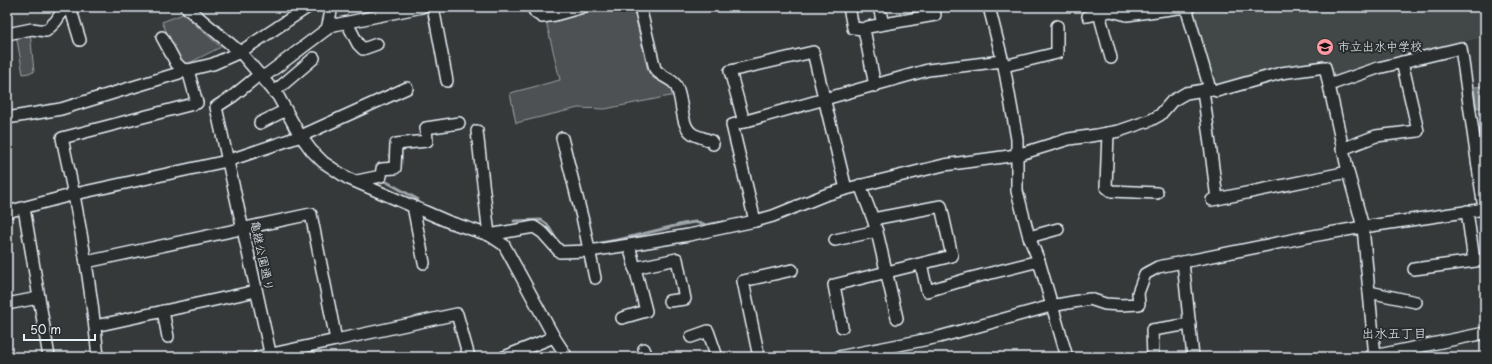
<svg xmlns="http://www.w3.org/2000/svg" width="1492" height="364" viewBox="0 0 1492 364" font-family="'Playpen Sans','Klee One',sans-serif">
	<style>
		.built { fill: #424647 }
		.green { fill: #4d5152; stroke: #9aa1a5 }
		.water { fill: #707579; stroke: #a0a7ac }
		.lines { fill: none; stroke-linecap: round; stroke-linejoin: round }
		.stream { stroke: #a0a7ac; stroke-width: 3 }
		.minor-casing { stroke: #e8f1f8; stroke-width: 14 }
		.minor { stroke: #2a2d2e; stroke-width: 11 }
		.labels { text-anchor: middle; stroke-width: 4; stroke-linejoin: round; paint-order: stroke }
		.poi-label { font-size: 12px; fill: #e8f1f8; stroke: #2a2d2e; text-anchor: start }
		.street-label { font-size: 12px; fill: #e8f1f8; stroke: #2a2d2e }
		.neighbourhood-label { font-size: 13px; fill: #e8f1f8; stroke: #2a2d2e }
	</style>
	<rect width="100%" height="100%" fill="#35393a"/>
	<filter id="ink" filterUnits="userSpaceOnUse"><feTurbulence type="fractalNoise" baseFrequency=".025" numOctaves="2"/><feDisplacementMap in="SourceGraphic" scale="8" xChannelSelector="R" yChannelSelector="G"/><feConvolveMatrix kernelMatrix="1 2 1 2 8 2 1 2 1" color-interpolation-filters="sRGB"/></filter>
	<g filter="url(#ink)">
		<polygon class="built" points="1191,7 1485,7 1485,37 1457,43 1437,51 1332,81 1328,64 1216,86 1196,27"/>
		<g class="green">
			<polygon points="607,7 633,7 648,71 653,78 669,85 675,95 605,109 578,108 516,123 510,93 560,80 546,21"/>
			<polygon points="183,14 221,47 187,64 180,62 162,22"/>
			<polygon points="30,31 34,72 23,74 16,34"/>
		</g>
		<polygon class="water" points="1484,86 1485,107 1477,108 1474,87"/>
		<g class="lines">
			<g class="stream">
				<polyline points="288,126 296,141 303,147"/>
				<polyline points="375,183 385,181 417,199"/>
				<polyline points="514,221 541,220 547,224 557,241"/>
				<polyline points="460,231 479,237"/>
				<polyline points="590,245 622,239 683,224 695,222 706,225 723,222"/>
			</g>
			<g class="minor-casing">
				<g id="minor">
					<polyline points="70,7 80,40"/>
					<polyline points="186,7 240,52 278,96 298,132 311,150 323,162 347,178 449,222 489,235 504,245 554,337 567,357"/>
					<polyline points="433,7 447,81"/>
					<polyline points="532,7 536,13 542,17 555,15 583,7"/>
					<path d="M640,7L655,69C661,77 670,78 675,84C684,97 679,126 693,134C698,137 705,138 711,141L713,144"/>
					<polyline points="849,7 853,28 864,29"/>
					<polyline points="879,7 883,24"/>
					<polyline points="989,7 1004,66 1017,139 1017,191 1029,237 1039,261 1067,357"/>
					<polyline points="1187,7 1188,14 1210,89"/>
					<polyline points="1099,13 1111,58"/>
					<polyline points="1088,16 1111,11 1127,15 1185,7"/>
					<polyline points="347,23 358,44 363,49 377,44"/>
					<polyline points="327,29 332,7"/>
					<polyline points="7,34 32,29 46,31 56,21 65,7"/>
					<polyline points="1004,66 1057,53 1057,26"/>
					<polyline points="188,70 213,64 240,52 308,7"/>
					<polyline points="1329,85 1378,68 1461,48 1484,209"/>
					<polyline points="875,86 864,29 868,27 935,15 933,7"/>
					<polyline points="1203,90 1217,199"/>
					<polyline points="274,92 314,58"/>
					<polyline points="7,118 61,109 179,73 182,69"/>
					<polyline points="744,122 730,71 813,52 846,189"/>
					<polyline points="260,123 286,110"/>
					<polyline points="477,131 489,235"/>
					<polyline points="1108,133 1106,187 1111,191 1157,193"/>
					<polyline points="562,138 583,221 595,278"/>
					<polyline points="1342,149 1376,136 1418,131 1402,62"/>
					<polyline points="357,181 381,176 382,169 395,168 396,144 427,141 426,128 459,123"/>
					<polyline points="860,185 873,219 878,236 897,318"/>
					<polyline points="1212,200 1348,172"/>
					<polyline points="413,206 424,263"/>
					<polyline points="24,208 49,357"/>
					<polyline points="1467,211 1474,261"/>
					<polyline points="7,212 75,194 227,161 301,136 407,88"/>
					<polyline points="755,221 732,125 928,70 1002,61"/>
					<polyline points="489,235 534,227 543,233 560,252 589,251 629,245 689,235 755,221 773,216 825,195 846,189 944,165 1017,155 1069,139 1097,135 1119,131 1151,120 1160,115 1172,101 1186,93 1210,89 1217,91 1281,73 1325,67 1348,172 1363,227 1375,357"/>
					<polyline points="1029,237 1058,229"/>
					<polyline points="835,240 877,231"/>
					<polyline points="86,262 311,214 336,340 258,357"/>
					<polyline points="1183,262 1193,357"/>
					<polyline points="921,264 927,291 971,278 1039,261"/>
					<polyline points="634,268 677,259 685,299 669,301"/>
					<polyline points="1414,269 1483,260"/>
					<polyline points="1369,292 1416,302"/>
					<polyline points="7,304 38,298"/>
					<polyline points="163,311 168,337"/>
					<polyline points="622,318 646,311 629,245"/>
					<polyline points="95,326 256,291"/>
					<polyline points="842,327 834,285 952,256 941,206 873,219"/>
					<polyline points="691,337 708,331 717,357"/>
					<polyline points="336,340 457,314 469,357"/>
					<polyline points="644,349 647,357"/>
					<path d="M98,357C91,283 78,210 62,138L197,103L188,70L182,69L176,63L162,37"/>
					<polyline points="271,357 216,107 233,96 259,75 266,75 327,29 334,25 422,7"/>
					<polyline points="504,357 554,337"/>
					<polyline points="759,357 743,281 792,270"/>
					<polyline points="838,357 939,337 1051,306 1090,299 1105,304 1121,305 1139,304 1138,293 1145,274 1158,267 1307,237 1363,227 1485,209"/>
					<polyline points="1153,357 1152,330 1190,324"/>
					<polyline points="1369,357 1485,333"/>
				</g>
			</g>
			<use href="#minor" class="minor"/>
		</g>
	</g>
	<defs>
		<g id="school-disc" transform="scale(0.9)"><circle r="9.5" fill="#ff9aa2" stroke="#2a2d2e"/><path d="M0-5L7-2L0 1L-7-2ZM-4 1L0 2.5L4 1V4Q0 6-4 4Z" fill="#111"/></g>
	</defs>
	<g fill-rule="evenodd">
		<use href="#school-disc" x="1325" y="47"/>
	</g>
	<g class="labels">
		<g class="poi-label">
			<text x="1338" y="51">市立出水中学校</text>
		</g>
		<g class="street-label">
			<text transform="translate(262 256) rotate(78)" y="4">亀継公園通り</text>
		</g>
		<g class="neighbourhood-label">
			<text x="1394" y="338">出水五丁目</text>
		</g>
	</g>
	<rect width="1492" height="364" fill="none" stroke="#2a2d2e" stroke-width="24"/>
	<rect x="12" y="12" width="1468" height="340" fill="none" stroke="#e8f1f8" stroke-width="1.5" filter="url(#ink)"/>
	<path d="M24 334v6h71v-6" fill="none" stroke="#e8f1f8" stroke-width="2"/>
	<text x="30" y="334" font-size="12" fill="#e8f1f8" stroke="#2a2d2e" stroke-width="3" paint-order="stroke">50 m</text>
</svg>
